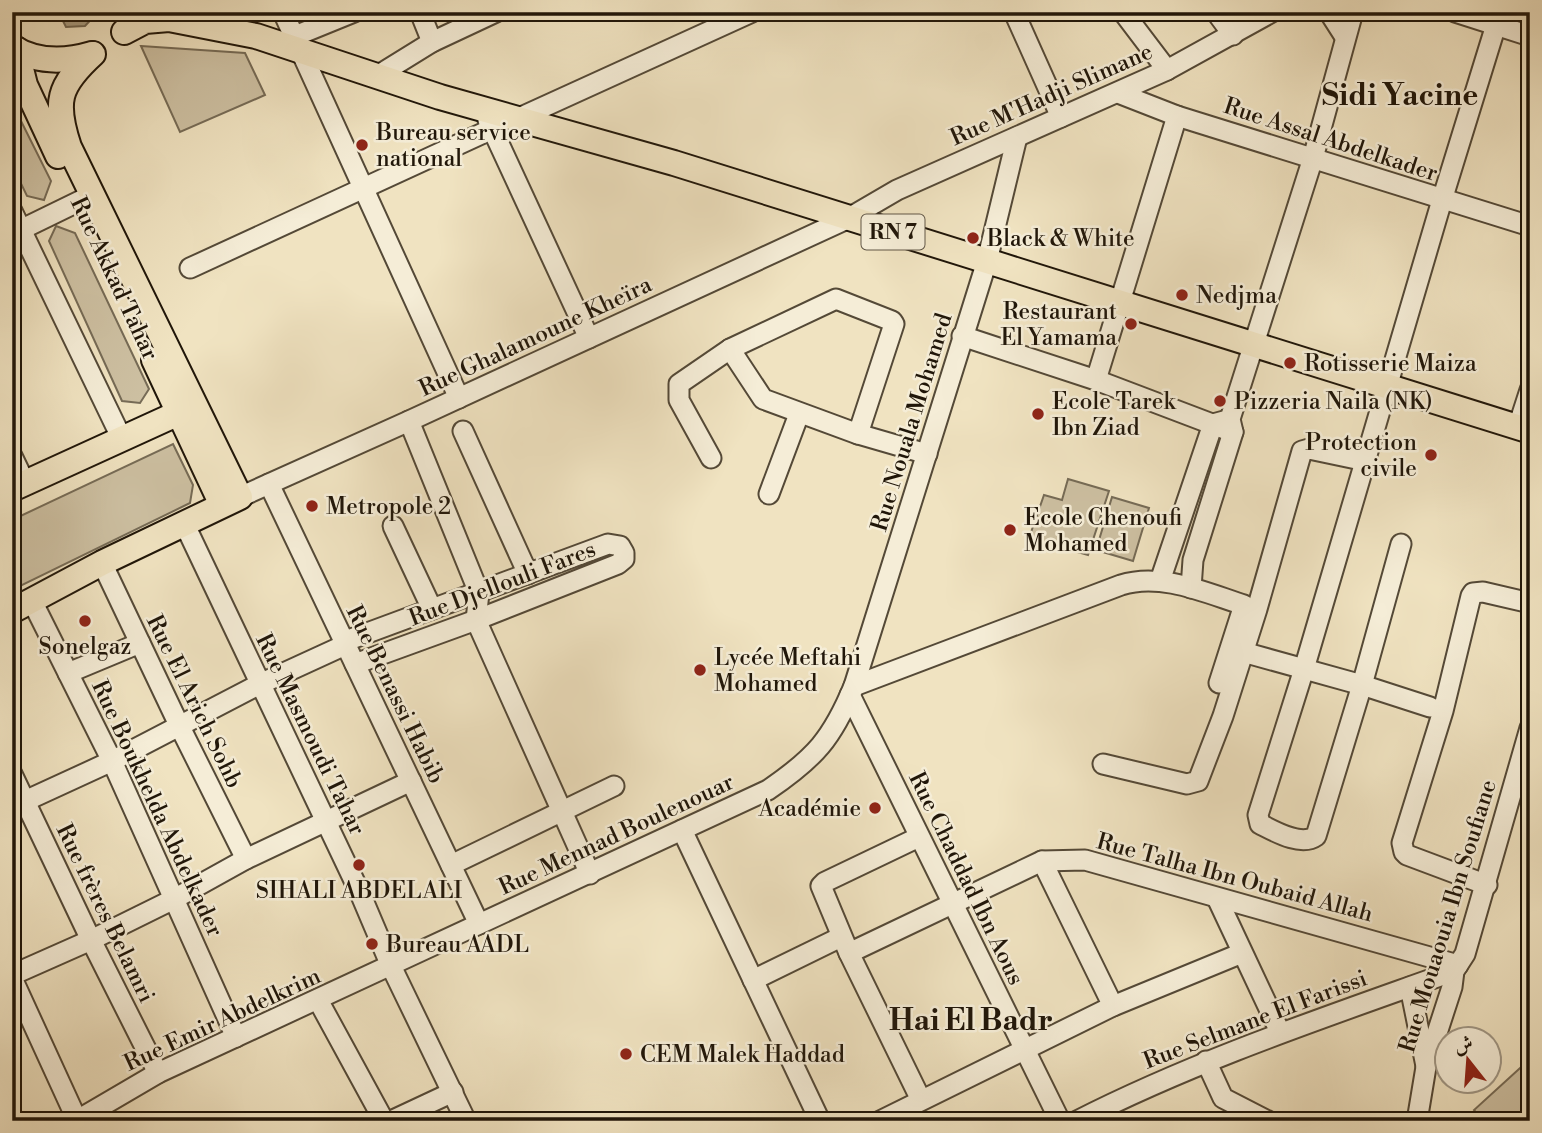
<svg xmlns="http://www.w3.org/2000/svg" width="1542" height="1133" viewBox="0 0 1542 1133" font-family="'Libre Bodoni',Amiri,serif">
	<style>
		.green { fill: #cdc0a2; stroke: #766b56; stroke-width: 2 }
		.water { fill: #a99d82; stroke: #726752; stroke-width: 2 }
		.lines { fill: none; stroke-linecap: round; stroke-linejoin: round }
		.minor-casing { stroke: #544937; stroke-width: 23 }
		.major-casing { stroke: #201609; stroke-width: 28 }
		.minor { stroke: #f5edd7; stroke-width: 19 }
		.major { stroke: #f0e3c1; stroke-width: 24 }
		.poi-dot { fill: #8f2418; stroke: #f5edd7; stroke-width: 2.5 }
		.labels { text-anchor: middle; stroke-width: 5; stroke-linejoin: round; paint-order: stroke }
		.shield { fill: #f5edd7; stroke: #605647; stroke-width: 2 }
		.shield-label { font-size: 21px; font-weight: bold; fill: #201609 }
		.street-label { font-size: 23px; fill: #201609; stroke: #f5edd7 }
		.poi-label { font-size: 23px; fill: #201609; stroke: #f5edd7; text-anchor: start }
		.district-label { font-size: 30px; font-weight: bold; fill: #201609; stroke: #f5edd7 }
	</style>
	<rect width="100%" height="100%" fill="#f0e3c1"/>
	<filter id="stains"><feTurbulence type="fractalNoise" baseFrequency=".00286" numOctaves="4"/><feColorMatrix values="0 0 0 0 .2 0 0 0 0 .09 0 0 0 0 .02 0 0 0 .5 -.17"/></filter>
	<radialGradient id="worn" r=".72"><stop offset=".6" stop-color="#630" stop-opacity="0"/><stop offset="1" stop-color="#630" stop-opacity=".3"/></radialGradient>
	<g class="green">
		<polygon points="141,46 245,53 265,95 180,132"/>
		<polygon points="12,103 51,181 44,200 27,196 12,165"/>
		<polygon points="56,226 75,233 149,389 140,403 122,401 49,241"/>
		<polygon points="173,444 193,485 190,503 12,590 12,520"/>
		<polygon points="1068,479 1109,491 1088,555 1029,538 1044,495 1062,500"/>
		<polygon points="1112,497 1149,508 1133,561 1096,550"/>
		<polygon points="1530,1059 1530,1121 1483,1121 1474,1110"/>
	</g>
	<polygon class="water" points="66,12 98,12 85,26 66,27 62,19"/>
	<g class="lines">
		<g class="minor-casing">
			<g id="minor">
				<polyline points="283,12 459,398"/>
				<polyline points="420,12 432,42"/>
				<polyline points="1014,12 1061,117"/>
				<polyline points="1123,12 1167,70"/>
				<polyline points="1216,12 1233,35"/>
				<polyline points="1329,12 1345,37"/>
				<polyline points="1455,12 1530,36"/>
				<polyline points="295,36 354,12"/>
				<polyline points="377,76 432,42 496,12"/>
				<polyline points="1118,93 1177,116 1530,226"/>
				<polyline points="517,119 752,12"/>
				<polyline points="488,120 589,338"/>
				<polyline points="12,211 122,439"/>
				<polyline points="12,234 92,195"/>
				<polyline points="190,268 492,129"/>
				<polyline points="962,336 1096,380 1233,432"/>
				<polyline points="730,349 763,399 858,434 927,454"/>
				<polyline points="1096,380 1177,116"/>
				<polyline points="409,421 479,593 476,620 590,874"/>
				<polyline points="1518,427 1530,390"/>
				<polyline points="463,431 528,574"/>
				<polyline points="12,456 25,483"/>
				<polyline points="711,458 679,400 679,384 730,349 836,299 892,321 894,324 858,434"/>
				<polyline points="269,484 479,924"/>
				<polyline points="769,494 799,414"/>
				<polyline points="240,497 409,421 849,218 897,190 1167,70 1272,12"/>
				<polyline points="184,523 360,893 391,966 466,1121"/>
				<polyline points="393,526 432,609"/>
				<path d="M1401,544L1362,685L1316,836C1301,847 1274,831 1260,824L1258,815L1304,669L1442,200L1500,12"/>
				<polyline points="102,563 179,725 246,859"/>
				<polyline points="1160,581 1213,424 1224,421"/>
				<polyline points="1191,588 1193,560 1233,432 1230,419 1313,158 1353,12"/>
				<polyline points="32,601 112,761 236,1037"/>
				<polyline points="343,642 608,544 620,546 624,553 624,559 618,564 476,620 355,664"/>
				<polyline points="1243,652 1362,685 1430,707"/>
				<polyline points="68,673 140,643"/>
				<path d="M854,686L1121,585C1161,572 1206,593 1244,605L1219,683"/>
				<polyline points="850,695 1060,1121"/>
				<polyline points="1103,764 1187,784 1198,781 1223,716 1257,609 1302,451 1309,449 1366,461"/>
				<polyline points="12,774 91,940 158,1073"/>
				<polyline points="12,807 112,761 260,684 345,645"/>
				<polyline points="682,830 820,1121"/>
				<polyline points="919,837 825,882 821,886 849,953 921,1100"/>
				<polyline points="1042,861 1113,1006"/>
				<polyline points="451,865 614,786"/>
				<polyline points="1487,885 1407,855 1404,852 1402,843 1443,711 1471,596 1473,593 1483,592 1530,603"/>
				<polyline points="1217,898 1280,1032"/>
				<polyline points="849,953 1042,861 1085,860 1458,965"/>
				<polyline points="12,975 91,940 174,899 246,859 411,781"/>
				<polyline points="12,978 77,1120"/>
				<polyline points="753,980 841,937"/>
				<polyline points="1410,987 1426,1066"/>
				<polyline points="318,1000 384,1121"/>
				<polyline points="1206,1061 1223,1098 1268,1121"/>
				<path d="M76,1121L158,1073L768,790C815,758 832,739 854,686L987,261L1017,137"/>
				<polyline points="391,1121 453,1092"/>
				<polyline points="880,1121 1113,1006 1242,953"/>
				<path d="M1077,1121C1199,1059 1326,1017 1454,971"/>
				<polyline points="1417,1121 1426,1067 1452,987 1454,971 1465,954 1530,728"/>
			</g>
		</g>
		<g class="major-casing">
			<g id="major">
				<polyline points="124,32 145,21 169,19 256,36 440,97 674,163 1530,431"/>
				<path d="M12,47C37,63 65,62 92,54"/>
				<polyline points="16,49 25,85 58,156"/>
				<polyline points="154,360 222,505"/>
				<polyline points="12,489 194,406"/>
				<path d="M12,611L102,563L240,497L69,147C54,102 58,86 93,54"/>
			</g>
		</g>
		<use href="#minor" class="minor"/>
		<use href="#major" class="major"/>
	</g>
	<g class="poi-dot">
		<circle cx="362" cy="145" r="7"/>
		<circle cx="973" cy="238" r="7"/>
		<circle cx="1182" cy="295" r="7"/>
		<circle cx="1131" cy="324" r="7"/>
		<circle cx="1290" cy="363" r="7"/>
		<circle cx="1220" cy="401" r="7"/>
		<circle cx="1038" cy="414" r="7"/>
		<circle cx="1431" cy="455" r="7"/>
		<circle cx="312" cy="506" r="7"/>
		<circle cx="1010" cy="530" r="7"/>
		<circle cx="85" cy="621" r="7"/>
		<circle cx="700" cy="670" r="7"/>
		<circle cx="875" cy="808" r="7"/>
		<circle cx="359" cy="865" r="7"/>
		<circle cx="372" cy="944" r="7"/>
		<circle cx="626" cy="1054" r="7"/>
	</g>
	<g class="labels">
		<rect class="shield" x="861.5" y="214.5" width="63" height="35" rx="5"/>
		<g class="shield-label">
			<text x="893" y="239">RN 7</text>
		</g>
		<g class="street-label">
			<text transform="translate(1051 94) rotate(-24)" y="8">Rue M'Hadji Slimane</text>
			<text transform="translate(1331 139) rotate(18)" y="8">Rue Assal Abdelkader</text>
			<text transform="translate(115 278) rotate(65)" y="8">Rue Akkad Tahar</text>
			<text transform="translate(535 336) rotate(-25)" y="8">Rue Ghalamoune Kheïra</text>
			<text transform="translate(911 422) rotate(-73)" y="8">Rue Nouala Mohamed</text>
			<text transform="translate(502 583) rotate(-21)" y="8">Rue Djellouli Fares</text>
			<text transform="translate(396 694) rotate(64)" y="8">Rue Benassi Habib</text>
			<text transform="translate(195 701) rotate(64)" y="8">Rue El Arich Sohb</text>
			<text transform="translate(311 734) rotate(64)" y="8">Rue Masmoudi Tahar</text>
			<text transform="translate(158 808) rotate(65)" y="8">Rue Boukhelda Abdelkader</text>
			<text transform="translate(616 834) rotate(-25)" y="8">Rue Mennad Boulenouar</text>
			<text transform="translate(1235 877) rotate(15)" y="8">Rue Talha Ibn Oubaid Allah</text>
			<text transform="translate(967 878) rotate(64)" y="8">Rue Chaddad Ibn Aous</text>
			<text transform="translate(106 913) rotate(64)" y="8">Rue frères Belamri</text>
			<text transform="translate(1447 916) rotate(-73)" y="8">Rue Mouaouia Ibn Soufiane</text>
			<text transform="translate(222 1019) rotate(-25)" y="8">Rue Emir Abdelkrim</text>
			<text transform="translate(1255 1019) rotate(-21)" y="8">Rue Selmane El Farissi</text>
		</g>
		<g class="poi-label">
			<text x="376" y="140">Bureau service<tspan x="376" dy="26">national</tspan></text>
			<text x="987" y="246">Black &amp; White</text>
			<text x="1196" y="303">Nedjma</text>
			<text x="1117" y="319" text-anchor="end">Restaurant<tspan x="1117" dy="26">El Yamama</tspan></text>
			<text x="1304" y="371">Rotisserie Maiza</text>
			<text x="1052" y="409">Ecole Tarek<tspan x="1052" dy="26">Ibn Ziad</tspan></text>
			<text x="1234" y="409">Pizzeria Naila (NK)</text>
			<text x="1417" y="450" text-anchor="end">Protection<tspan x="1417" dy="26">civile</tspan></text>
			<text x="326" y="514">Metropole 2</text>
			<text x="1024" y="525">Ecole Chenoufi<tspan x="1024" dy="26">Mohamed</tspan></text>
			<text x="85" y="654" text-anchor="middle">Sonelgaz</text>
			<text x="714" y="665">Lycée Meftahi<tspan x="714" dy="26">Mohamed</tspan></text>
			<text x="861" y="816" text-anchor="end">Académie</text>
			<text x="359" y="898" text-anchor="middle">SIHALI ABDELALI</text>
			<text x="386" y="952">Bureau AADL</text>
			<text x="640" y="1062">CEM Malek Haddad</text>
		</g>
		<g class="district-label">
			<text x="1400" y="105">Sidi Yacine</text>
			<text x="971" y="1030">Hai El Badr</text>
		</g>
	</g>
	<rect width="1542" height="1133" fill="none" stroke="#f0e3c1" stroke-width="42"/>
	<rect x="14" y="14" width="1514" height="1105" fill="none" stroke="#201609" stroke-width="3.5"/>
	<rect x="21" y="21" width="1500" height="1091" fill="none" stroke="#201609" stroke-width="2"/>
	<g transform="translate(1468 1060) rotate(343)"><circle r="33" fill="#f5edd7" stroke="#a09785" stroke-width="2"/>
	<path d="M0-5L12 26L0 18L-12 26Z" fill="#8f2418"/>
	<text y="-10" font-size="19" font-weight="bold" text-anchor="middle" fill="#201609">ش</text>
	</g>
	<rect width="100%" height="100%" filter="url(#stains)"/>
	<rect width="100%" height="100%" fill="url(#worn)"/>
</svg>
